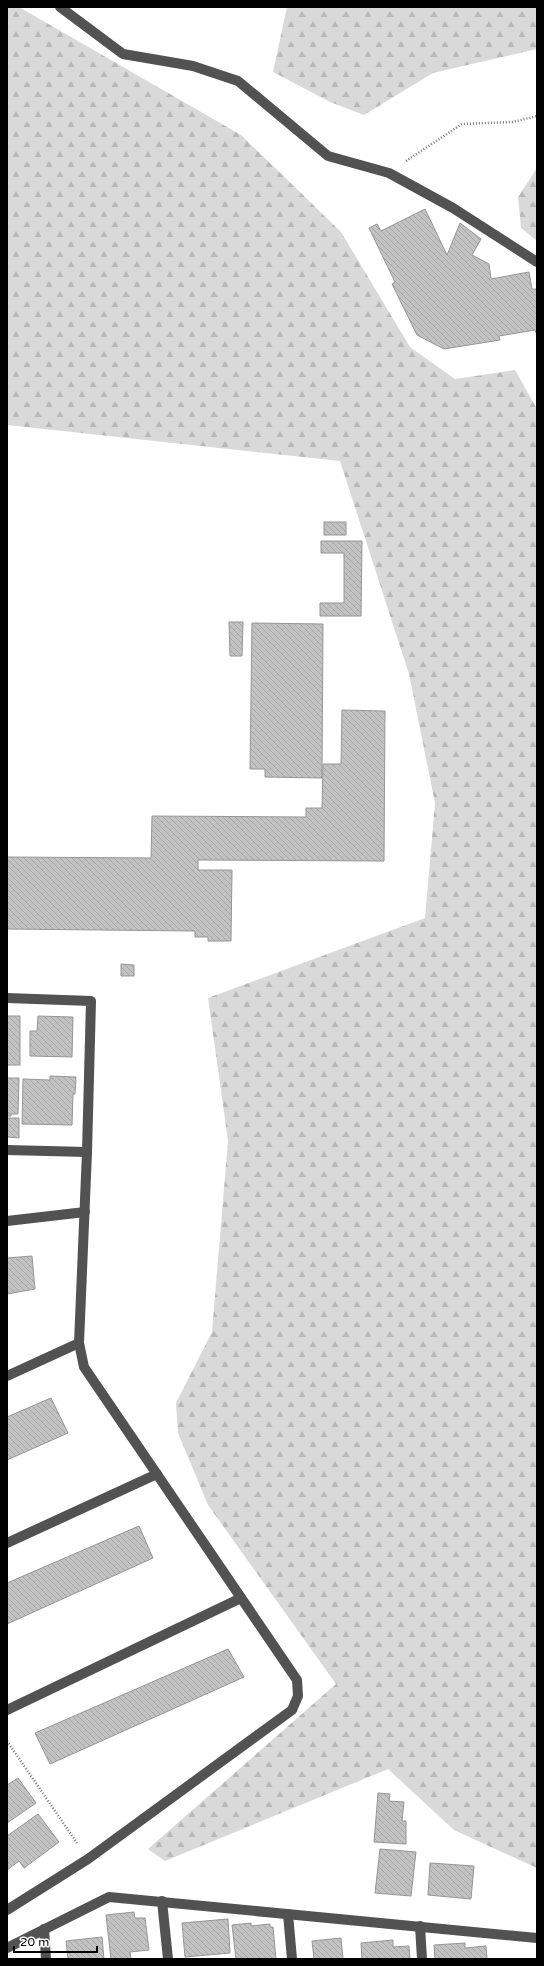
<svg xmlns="http://www.w3.org/2000/svg" width="544" height="1966" viewBox="0 0 544 1966" font-family="'Varela Round',sans-serif">
	<style>
		.forest { fill: url(#forest-firs) }
		.building { fill: url(#building-back-hatch); stroke: #969696 }
		.lines { fill: none; stroke-linecap: round; stroke-linejoin: round }
		.path { stroke: #747474; stroke-width: 2.5; stroke-dasharray: 1 2; stroke-linecap: butt }
		.minor { stroke: #525252; stroke-width: 10 }
	</style>
	<defs>
		<pattern id="forest-firs" width="22" height="20" patternUnits="userSpaceOnUse"><rect width="22" height="20" fill="#d9d9d9"/><path d="M5 1l3.5 6h-7zM16 11l3.5 6h-7z" fill="#b8b8b8"/></pattern>
		<pattern id="building-back-hatch" width="6" height="6" patternUnits="userSpaceOnUse"><rect width="6" height="6" fill="#c2c2c2"/><path d="M-1 5l2 2M0 0l6 6M5-1l2 2" fill="none" stroke="#a5a5a5"/></pattern>
	</defs>
	<rect width="100%" height="100%" fill="#fff"/>
	<g class="forest">
		<polygon points="7,7 19,7 241,135 341,232 410,347 455,379 515,370 537,409 537,1868 454,1830 388,1769 165,1861 148,1849 336,1684 208,1505 178,1433 176,1403 212,1332 228,1141 208,998 425,918 435,803 409,674 340,461 7,425"/>
		<polygon points="287,7 537,7 537,49 433,73 364,115 330,102 273,72"/>
		<polygon points="537,168 537,241 521,228 518,197"/>
	</g>
	<g class="building">
		<polygon points="425,209 447,255 460,223 481,239 472,255 489,264 491,279 529,272 532,289 537,289 537,335 535,330 499,336 500,340 444,349 417,335 392,284 395,282 369,228 377,224 381,231"/>
		<rect x="324" y="522" width="22" height="13"/>
		<polygon points="321,541 362,541 361,616 320,616 320,603 344,603 344,553 321,553"/>
		<polygon points="229,622 243,622 242,656 230,656"/>
		<polygon points="252,623 323,624 322,778 265,777 265,769 250,769"/>
		<polygon points="342,710 385,711 384,861 198,860 198,870 232,870 231,941 208,941 208,937 195,937 195,931 7,929 7,857 151,858 152,816 306,817 306,808 322,808 323,764 341,764"/>
		<polygon points="121,964 134,965 134,976 121,976"/>
		<rect x="7" y="1016" width="13" height="49"/>
		<polygon points="38,1016 73,1017 72,1057 30,1056 30,1031 37,1031"/>
		<polygon points="50,1076 76,1077 75,1094 73,1094 72,1125 22,1124 23,1079 50,1080"/>
		<polygon points="7,1078 19,1078 18,1114 11,1114 11,1116 7,1116"/>
		<polygon points="7,1118 19,1118 19,1138 7,1137"/>
		<polygon points="32,1256 35,1289 7,1294 7,1258"/>
		<polygon points="51,1398 68,1433 7,1460 7,1417"/>
		<polygon points="139,1526 153,1558 7,1624 7,1583"/>
		<polygon points="228,1649 244,1677 50,1764 35,1733"/>
		<polygon points="18,1778 36,1803 7,1823 7,1785"/>
		<polygon points="378,1793 390,1794 389,1801 404,1802 402,1821 406,1821 406,1844 374,1842"/>
		<polygon points="38,1814 59,1842 24,1868 19,1861 7,1870 7,1836"/>
		<polygon points="380,1849 416,1852 411,1896 375,1893"/>
		<polygon points="430,1863 474,1866 471,1899 428,1895"/>
		<polygon points="134,1912 135,1918 145,1918 149,1950 130,1952 131,1959 111,1959 106,1915"/>
		<polygon points="228,1919 230,1953 185,1957 182,1923"/>
		<polygon points="251,1923 251,1926 270,1924 270,1927 273,1927 276,1959 236,1959 232,1925"/>
		<polygon points="102,1937 104,1959 68,1959 66,1941"/>
		<polygon points="341,1938 343,1959 314,1959 312,1941"/>
		<polygon points="393,1940 393,1947 409,1946 410,1959 362,1959 361,1943"/>
		<polygon points="465,1943 465,1948 486,1946 487,1959 435,1959 434,1945"/>
	</g>
	<g class="lines">
		<g class="path">
			<polyline points="406,161 462,124 513,122 537,116"/>
			<polyline points="7,1741 77,1843"/>
		</g>
		<g class="minor">
			<polyline points="60,7 123,54 193,66 238,81 328,156 389,173 453,208 537,262"/>
			<polyline points="7,998 91,1001 87,1152 79,1343 84,1367 297,1680 298,1696 292,1710 88,1859 7,1910"/>
			<polyline points="7,1150 87,1152"/>
			<polyline points="7,1221 85,1212"/>
			<polyline points="7,1376 79,1343"/>
			<polyline points="7,1543 157,1474"/>
			<polyline points="7,1710 241,1598"/>
			<polyline points="162,1901 168,1959"/>
			<polyline points="288,1914 292,1959"/>
			<polyline points="420,1926 422,1959"/>
			<polyline points="44,1929 46,1959"/>
			<polyline points="7,1948 109,1897 537,1938"/>
		</g>
	</g>
	<rect width="544" height="1966" fill="none" stroke="#000000" stroke-width="16"/>
	<path d="M14 1946v6h83v-6" fill="none" stroke="#000000" stroke-width="2"/>
	<text x="20" y="1946" font-size="12" fill="#000000" stroke="#ffffff" stroke-width="3" paint-order="stroke">20 m</text>
</svg>
